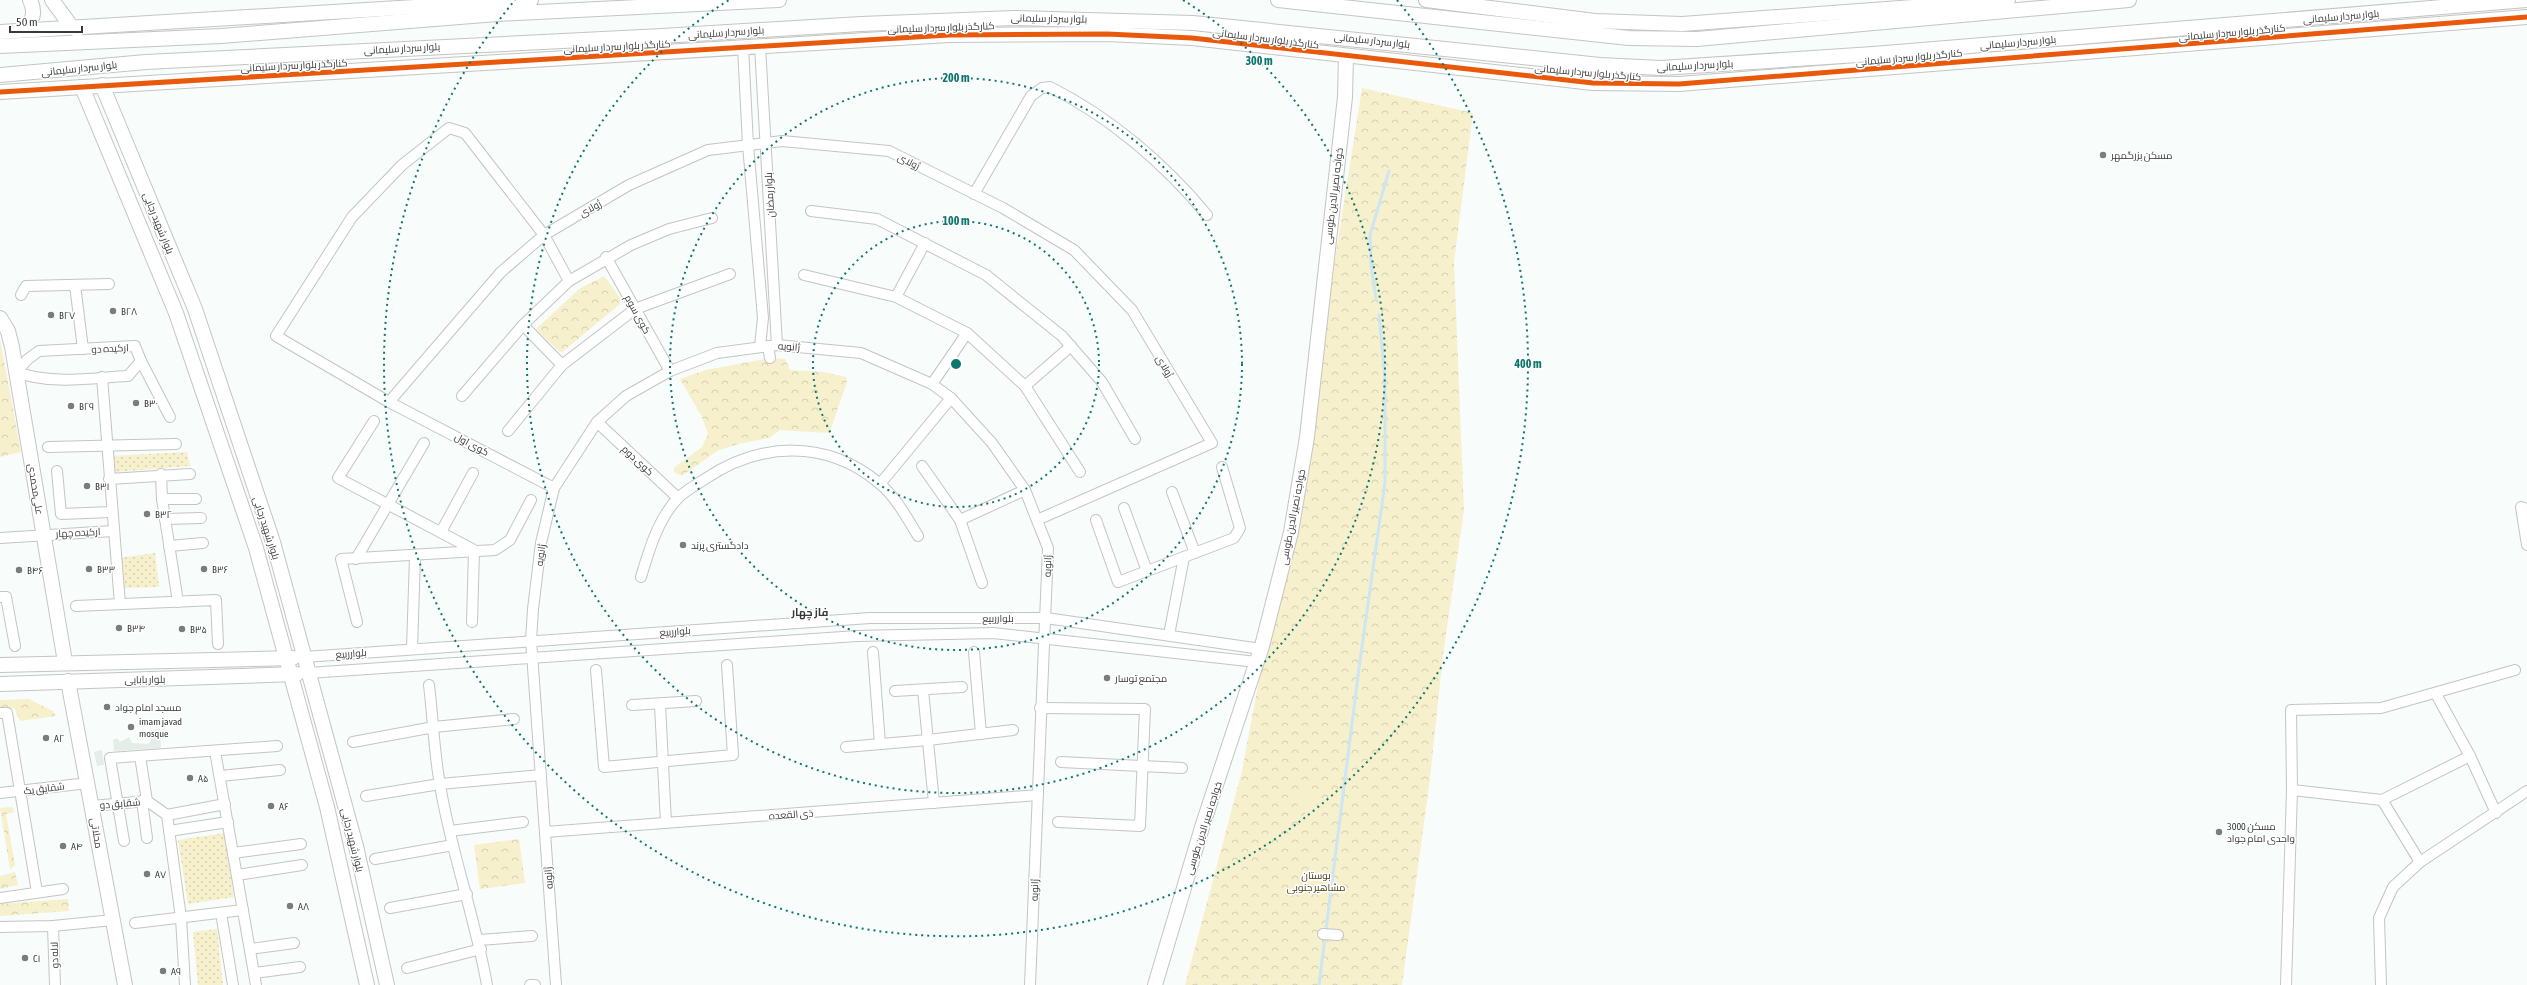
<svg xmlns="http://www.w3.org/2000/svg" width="2527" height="985" viewBox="0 0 2527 985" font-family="'Asap Condensed',Cairo,sans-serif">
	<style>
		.built { fill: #e5ede9 }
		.grass { fill: url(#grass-dots) }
		.forest { fill: url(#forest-crowns) }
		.pitch { fill: #f6f0cc }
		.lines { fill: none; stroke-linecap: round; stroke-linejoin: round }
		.stream { stroke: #cce6f4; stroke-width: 3 }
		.street-casing { stroke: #c3c5c4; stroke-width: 12 }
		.secondary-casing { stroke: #c3c5c4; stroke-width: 16 }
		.street { stroke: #fefffe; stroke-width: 10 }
		.secondary { stroke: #fefffe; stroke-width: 14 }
		.cycleway-casing { stroke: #fff; stroke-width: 8 }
		.cycleway { stroke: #e8590c; stroke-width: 5 }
		.ring { fill: none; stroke: #0f766e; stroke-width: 2; stroke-dasharray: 2 4 }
		.poi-dot { fill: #7b7d7c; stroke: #fff; stroke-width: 1.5 }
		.labels { text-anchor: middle; stroke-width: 3; stroke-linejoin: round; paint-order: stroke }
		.street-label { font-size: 10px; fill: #373938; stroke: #fff }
		.poi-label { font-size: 10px; fill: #373938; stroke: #fff; text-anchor: start }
		.park-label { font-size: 10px; fill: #453c13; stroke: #fff }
		.neighbourhood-label { font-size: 11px; font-weight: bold; fill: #373938; stroke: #fff }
		.centre { fill: #0f766e; stroke: #fff; stroke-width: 2 }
		.ring-label { font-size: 12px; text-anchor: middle; font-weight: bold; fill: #0f766e; stroke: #fff; stroke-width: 3; stroke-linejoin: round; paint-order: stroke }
	</style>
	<defs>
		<pattern id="grass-dots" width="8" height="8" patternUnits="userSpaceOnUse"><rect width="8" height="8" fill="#f6f0cc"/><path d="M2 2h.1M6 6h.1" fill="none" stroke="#d4cfb0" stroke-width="1.8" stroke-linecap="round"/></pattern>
		<pattern id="forest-crowns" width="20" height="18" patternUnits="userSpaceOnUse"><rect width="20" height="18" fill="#f6f0cc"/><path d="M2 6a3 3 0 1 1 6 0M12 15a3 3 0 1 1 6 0" fill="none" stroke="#d4cfb0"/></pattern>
	</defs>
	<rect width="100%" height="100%" fill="#f8fcfa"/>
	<g class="built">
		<polygon points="160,729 161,748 114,751 113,740 117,738 120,742 129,737 132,743 148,744 151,741 151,730"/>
		<polygon points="102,750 104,765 97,766 94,752"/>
	</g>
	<g class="grass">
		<polygon points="187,452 190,466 114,472 110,456"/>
		<polygon points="155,553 159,587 122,588 119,558"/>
		<polygon points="224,833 234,897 188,904 178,840"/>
		<polygon points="217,929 223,985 198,985 193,932"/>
	</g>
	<g class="forest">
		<polygon points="1362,88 1473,113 1454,262 1464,510 1443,655 1430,778 1402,985 1185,985 1242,771 1320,355"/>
		<polygon points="604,276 620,298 620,304 561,353 536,329 579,289"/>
		<polygon points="0,339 21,452 0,457"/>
		<polygon points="770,358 785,359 790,370 823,372 846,377 847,382 830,431 828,433 780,430 769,438 738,444 717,451 682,476 674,472 674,468 702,447 708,434 702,417 680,379 706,370"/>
		<polygon points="29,699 53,711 56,716 20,721 14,708 0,708 0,700"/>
		<polygon points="12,807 15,812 6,814 15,865 10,869 0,808"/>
		<polygon points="519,839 525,883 480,889 474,845"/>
		<polygon points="15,872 18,885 0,889 0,876"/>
		<polygon points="68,899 69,911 0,916 0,904"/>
	</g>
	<g class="pitch">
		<polygon points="1301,793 1309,795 1304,813 1296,811"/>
		<polygon points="1310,796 1318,799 1313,817 1305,814"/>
	</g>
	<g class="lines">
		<g class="stream">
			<polyline points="1376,298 1371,265 1370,235 1389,171"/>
			<polyline points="1319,985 1359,668 1385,483 1385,378 1379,315"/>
		</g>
		<g class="street-casing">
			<g id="street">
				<polyline points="760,46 777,345"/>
				<polyline points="743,47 748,145 763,318 760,346"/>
				<path d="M974,194L1031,96L1042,88L1050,87C1110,117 1165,164 1207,215"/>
				<polyline points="811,211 877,219 986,275 1062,336 1102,382 1135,439"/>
				<polyline points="606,257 670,371"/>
				<polyline points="804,275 896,297 967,333 1025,386 1080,472"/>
				<polyline points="75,285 83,349"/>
				<polyline points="21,295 26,286 109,284"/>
				<polyline points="896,297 925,243"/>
				<polyline points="523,325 562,365"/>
				<path d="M135,346L141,361L128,376C90,378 52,385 16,372L28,359L39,351Z"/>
				<polyline points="768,346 770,358"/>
				<polyline points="141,361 170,417"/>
				<polyline points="102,377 120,604"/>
				<polyline points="932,384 967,333"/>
				<polyline points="1025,386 1071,346"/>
				<polyline points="462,396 523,325 569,281"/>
				<polyline points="389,402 501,272 544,235 629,185 708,150 782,141 889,151 1003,208 1074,250 1132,310 1212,443 1037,520"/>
				<polyline points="374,421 338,478 474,550 472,622"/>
				<polyline points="597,422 678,498"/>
				<polyline points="508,431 562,365 635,309 730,274"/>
				<polyline points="48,447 176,444"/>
				<polyline points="922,466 960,520 982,583"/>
				<polyline points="57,471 61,514 111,512"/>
				<polyline points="161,474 162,499 178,602"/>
				<polyline points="109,479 190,474"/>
				<polyline points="880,484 951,398"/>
				<polyline points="554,488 389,402 276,336 352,217 402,165 449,128 465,133 544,235 569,281 631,245 669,229 712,218"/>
				<polyline points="1172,492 1195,553"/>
				<polyline points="162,499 196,499"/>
				<polyline points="1124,508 1147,571"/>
				<polyline points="2527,509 2521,507 2527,545"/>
				<polyline points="165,519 201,518"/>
				<polyline points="960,520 1025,490"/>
				<polyline points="1096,520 1118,582 1234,538 1240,528 1222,467"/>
				<polyline points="441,532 473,473"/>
				<polyline points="0,538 113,531"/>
				<polyline points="169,546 203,543"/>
				<polyline points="356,559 424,443"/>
				<path d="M641,577C649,550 658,519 678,498C685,491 696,485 705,479C760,442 826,439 879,483C896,497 907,518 918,536"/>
				<polyline points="0,597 6,597 15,646"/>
				<polyline points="76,606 216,600 218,644"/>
				<polyline points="357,622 341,559 495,550 510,540 531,500"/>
				<polyline points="1169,635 1184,557"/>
				<polyline points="412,649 415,556"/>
				<polyline points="873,652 880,744"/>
				<polyline points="974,652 981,734"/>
				<polyline points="304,657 870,618 1046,618 1261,649"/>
				<polyline points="596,670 604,767 733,755 727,665"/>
				<polyline points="308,673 857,636 993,633 1257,662"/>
				<path d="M429,685C433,718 434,752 440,785C451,852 475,917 487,985"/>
				<polyline points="923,690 934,803"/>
				<polyline points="895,691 962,687"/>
				<polyline points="2436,694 2470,756 2496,813"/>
				<polyline points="632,705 696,701"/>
				<polyline points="660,705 666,823"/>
				<polyline points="1040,708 1145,709 1140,826 1058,822"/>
				<polyline points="0,713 7,713 37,892"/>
				<polyline points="353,742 434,727 514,719"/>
				<polyline points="846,747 928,740 1013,730"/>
				<polyline points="215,751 256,985"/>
				<polyline points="140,756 147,801"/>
				<polyline points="1061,762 1182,768"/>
				<polyline points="220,776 280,770"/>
				<polyline points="2292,790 2382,800 2470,756"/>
				<polyline points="0,793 88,783"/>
				<polyline points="366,796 440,784 541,775"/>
				<polyline points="2382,800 2420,862"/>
				<polyline points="142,801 147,838"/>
				<polyline points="92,806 147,801 167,815"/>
				<polyline points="167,815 181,918 185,985"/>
				<polyline points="167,815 225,804"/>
				<polyline points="169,831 228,822"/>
				<polyline points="450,831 523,822"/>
				<polyline points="545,832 1038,795"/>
				<polyline points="124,841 110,758 277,746"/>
				<polyline points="233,853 301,844"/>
				<polyline points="375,859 453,845"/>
				<polyline points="237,875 302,865"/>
				<polyline points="0,898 63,889"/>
				<polyline points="390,908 467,894"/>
				<polyline points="221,913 233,985"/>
				<polyline points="135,923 243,910"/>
				<polyline points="53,926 55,985"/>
				<polyline points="0,927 53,926 113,920"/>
				<polyline points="1323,934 1338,935"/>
				<polyline points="479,940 532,936"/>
				<polyline points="250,949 294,943"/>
				<polyline points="407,968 481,949"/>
				<polyline points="254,973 300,967"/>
				<polyline points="530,985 535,985"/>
				<polyline points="556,985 531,640 533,609 541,543 554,488 597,422 626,396 670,371 717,353 777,345 861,353 932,384 951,398 992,443 1025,490 1048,548 1030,985"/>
				<polyline points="2286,985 2292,790 2291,710 2381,708 2515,670"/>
				<polyline points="2381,985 2379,918 2393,887 2420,862 2527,791"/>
			</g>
		</g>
		<g class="secondary-casing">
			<g id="secondary">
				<polyline points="52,0 71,26 77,30"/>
				<polyline points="1278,0 1629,38 1697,39 2129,0"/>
				<polyline points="1426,0 1595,21 1682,24 2008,0"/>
				<path d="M24,30C33,20 36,13 30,0"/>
				<polyline points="0,32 531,0"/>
				<polyline points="0,46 221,36 497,14 779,0"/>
				<polyline points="0,75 146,62 662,36 861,24 1014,18 1193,23 1600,65 1661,68 1873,54 2527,0"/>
				<polyline points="102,85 195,309 273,542 356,846 387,985"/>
				<polyline points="82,87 176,313 256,548 327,807 367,985"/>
				<polyline points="0,92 949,35 1107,34 1192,38 1593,83 1679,84 2527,17"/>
				<polyline points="0,318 8,331 12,347 65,662"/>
				<polyline points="0,665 293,658"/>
				<polyline points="68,681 125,985"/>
				<polyline points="0,684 297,674"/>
				<polyline points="1155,985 1203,824 1262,646 1291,532 1307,437 1345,97 1346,56"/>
			</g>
		</g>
		<use href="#street" class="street"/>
		<use href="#secondary" class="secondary"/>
		<g class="cycleway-casing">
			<polyline id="cycleway" points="0,92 949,35 1107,34 1192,38 1593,83 1679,84 2527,17"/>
		</g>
		<use href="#cycleway" class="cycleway"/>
	</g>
	<g class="ring">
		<circle cx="956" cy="364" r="143"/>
		<circle cx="956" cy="364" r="286"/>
		<path d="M1183 0A429 429 0 1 1 729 0"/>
		<path d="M1397 0A572 572 0 1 1 515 0"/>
	</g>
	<g class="poi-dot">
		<circle cx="2103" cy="155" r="4"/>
		<circle cx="113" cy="311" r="4"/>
		<circle cx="51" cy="315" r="4"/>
		<circle cx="136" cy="403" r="4"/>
		<circle cx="71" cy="406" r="4"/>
		<circle cx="87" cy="486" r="4"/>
		<circle cx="147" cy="514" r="4"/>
		<circle cx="683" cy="545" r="4"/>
		<circle cx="89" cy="569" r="4"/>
		<circle cx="204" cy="569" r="4"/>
		<circle cx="19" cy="570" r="4"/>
		<circle cx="119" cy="628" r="4"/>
		<circle cx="182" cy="629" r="4"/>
		<circle cx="1107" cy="678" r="4"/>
		<circle cx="107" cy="707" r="4"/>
		<circle cx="131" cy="727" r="4"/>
		<circle cx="46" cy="738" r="4"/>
		<circle cx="190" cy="778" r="4"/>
		<circle cx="271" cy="806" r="4"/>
		<circle cx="2219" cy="832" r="4"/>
		<circle cx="63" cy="846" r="4"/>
		<circle cx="147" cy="874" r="4"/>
		<circle cx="290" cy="906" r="4"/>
		<circle cx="25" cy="958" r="4"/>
		<circle cx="163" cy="971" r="4"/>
	</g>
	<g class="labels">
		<g class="street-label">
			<text transform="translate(2341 16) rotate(-5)" y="4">بلوار سردار سلیمانی</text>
			<text transform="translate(1049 18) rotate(1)" y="4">بلوار سردار سلیمانی</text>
			<text transform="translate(941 27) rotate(-2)" y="4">کنارگذر بلوار سردار سلیمانی</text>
			<text transform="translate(726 32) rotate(-4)" y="4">بلوار سردار سلیمانی</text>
			<text transform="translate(2232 32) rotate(-5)" y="4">کنارگذر بلوار سردار سلیمانی</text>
			<text transform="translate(1266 38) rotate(7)" y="4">کنارگذر بلوار سردار سلیمانی</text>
			<text transform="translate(1372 40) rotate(6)" y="4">بلوار سردار سلیمانی</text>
			<text transform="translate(2018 42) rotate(-5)" y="4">بلوار سردار سلیمانی</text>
			<text transform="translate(617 46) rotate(-3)" y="4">کنارگذر بلوار سردار سلیمانی</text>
			<text transform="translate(402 48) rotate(-3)" y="4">بلوار سردار سلیمانی</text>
			<text transform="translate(1909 57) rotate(-5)" y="4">کنارگذر بلوار سردار سلیمانی</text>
			<text transform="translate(294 65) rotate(-3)" y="4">کنارگذر بلوار سردار سلیمانی</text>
			<text transform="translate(1695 65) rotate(-3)" y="4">بلوار سردار سلیمانی</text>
			<text transform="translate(79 68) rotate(-6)" y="4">بلوار سردار سلیمانی</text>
			<text transform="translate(1588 72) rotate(5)" y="4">کنارگذر بلوار سردار سلیمانی</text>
			<text transform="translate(909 161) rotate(26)" y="4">ژولای</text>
			<text transform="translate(769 195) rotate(-93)" y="4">بلوار رمضان</text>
			<text transform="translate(1333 196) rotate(-83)" y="4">خواجه نصیر الدین طوسی</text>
			<text transform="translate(590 208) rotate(-30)" y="4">ژولای</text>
			<text transform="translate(159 223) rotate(68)" y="4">بلوار شهید رجایی</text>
			<text transform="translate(638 314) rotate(61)" y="4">کوی سوم</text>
			<text transform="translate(789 346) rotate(4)" y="4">ژانویه</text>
			<text transform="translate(110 348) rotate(-3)" y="4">ارکیده دو</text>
			<text transform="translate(1165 366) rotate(59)" y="4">ژولای</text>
			<text transform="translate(472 444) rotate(28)" y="4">کوی اول</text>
			<text transform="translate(638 460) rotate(43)" y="4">کوی دوم</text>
			<text transform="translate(36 489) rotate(81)" y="4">علی‌محمدی</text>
			<text transform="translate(1292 517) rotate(-79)" y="4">خواجه نصیر الدین طوسی</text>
			<text transform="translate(267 528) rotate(72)" y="4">بلوار شهید رجایی</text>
			<text transform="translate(78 532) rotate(-3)" y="4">ارکیده چهار</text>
			<text transform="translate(540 555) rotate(-82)" y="4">ژانویه</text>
			<text transform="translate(1047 566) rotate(-88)" y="4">ژانویه</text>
			<text x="998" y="622">بلوارربیع</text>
			<text transform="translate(675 631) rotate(-4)" y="4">بلوارربیع</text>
			<text transform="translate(351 653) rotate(-4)" y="4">بلوارربیع</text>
			<text transform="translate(145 679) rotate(-1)" y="4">بلوار بابایی</text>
			<text transform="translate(44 788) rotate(-7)" y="4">شقایق یک</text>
			<text transform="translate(120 803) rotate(-5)" y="4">شقایق دو</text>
			<text transform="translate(791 814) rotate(-4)" y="4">ذی القعده</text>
			<text transform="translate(1203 828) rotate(-72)" y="4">خواجه نصیر الدین طوسی</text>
			<text transform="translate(97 833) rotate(80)" y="4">محلاتی</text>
			<text transform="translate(353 840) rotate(76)" y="4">بلوار شهید رجایی</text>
			<text transform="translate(548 878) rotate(-94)" y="4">ژانویه</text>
			<text transform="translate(1034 890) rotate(-88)" y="4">ژانویه</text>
			<text transform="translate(54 955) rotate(-92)" y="4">لاله دو</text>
		</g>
		<g class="poi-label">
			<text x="2111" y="159">مسکن بزرگمهر</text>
			<text x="121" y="315">B۲۸</text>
			<text x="59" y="319">B۲۷</text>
			<text x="144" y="407">B۳۰</text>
			<text x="79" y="410">B۲۹</text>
			<text x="95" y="490">B۳۱</text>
			<text x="155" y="518">B۳۲</text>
			<text x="691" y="549">دادگستری پرند</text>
			<text x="97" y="573">B۳۳</text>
			<text x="212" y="573">B۳۶</text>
			<text x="27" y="574">B۴۶</text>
			<text x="127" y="632">B۳۴</text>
			<text x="190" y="633">B۳۵</text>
			<text x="1115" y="682">مجتمع توسار</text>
			<text x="115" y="711">مسجد امام جواد</text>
			<text x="139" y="725">imam javad<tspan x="139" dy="12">mosque</tspan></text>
			<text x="54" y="742">A۲</text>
			<text x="198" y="782">A۵</text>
			<text x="279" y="810">A۶</text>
			<text x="2227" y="830">مسکن 3000<tspan x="2227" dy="12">واحدی امام جواد</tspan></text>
			<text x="71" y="850">A۴</text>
			<text x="155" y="878">A۷</text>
			<text x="298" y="910">A۸</text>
			<text x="33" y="962">C۱</text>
			<text x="171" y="975">A۹</text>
		</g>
		<g class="park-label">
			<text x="1316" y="879">بوستان<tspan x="1316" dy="12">مشاهیر جنوبی</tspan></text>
		</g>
		<g class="neighbourhood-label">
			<text x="810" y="616">فاز چهار</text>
		</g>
	</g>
	<circle cx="956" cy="364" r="6" class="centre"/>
	<g class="ring-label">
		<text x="1259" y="65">300 m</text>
		<text x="956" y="82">200 m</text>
		<text x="956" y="225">100 m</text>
		<text x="1528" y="368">400 m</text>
	</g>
	<path d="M10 26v6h72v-6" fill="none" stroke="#373938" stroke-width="2"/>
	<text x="16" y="26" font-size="12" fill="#373938" stroke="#ffffff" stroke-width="3" paint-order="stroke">50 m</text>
</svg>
